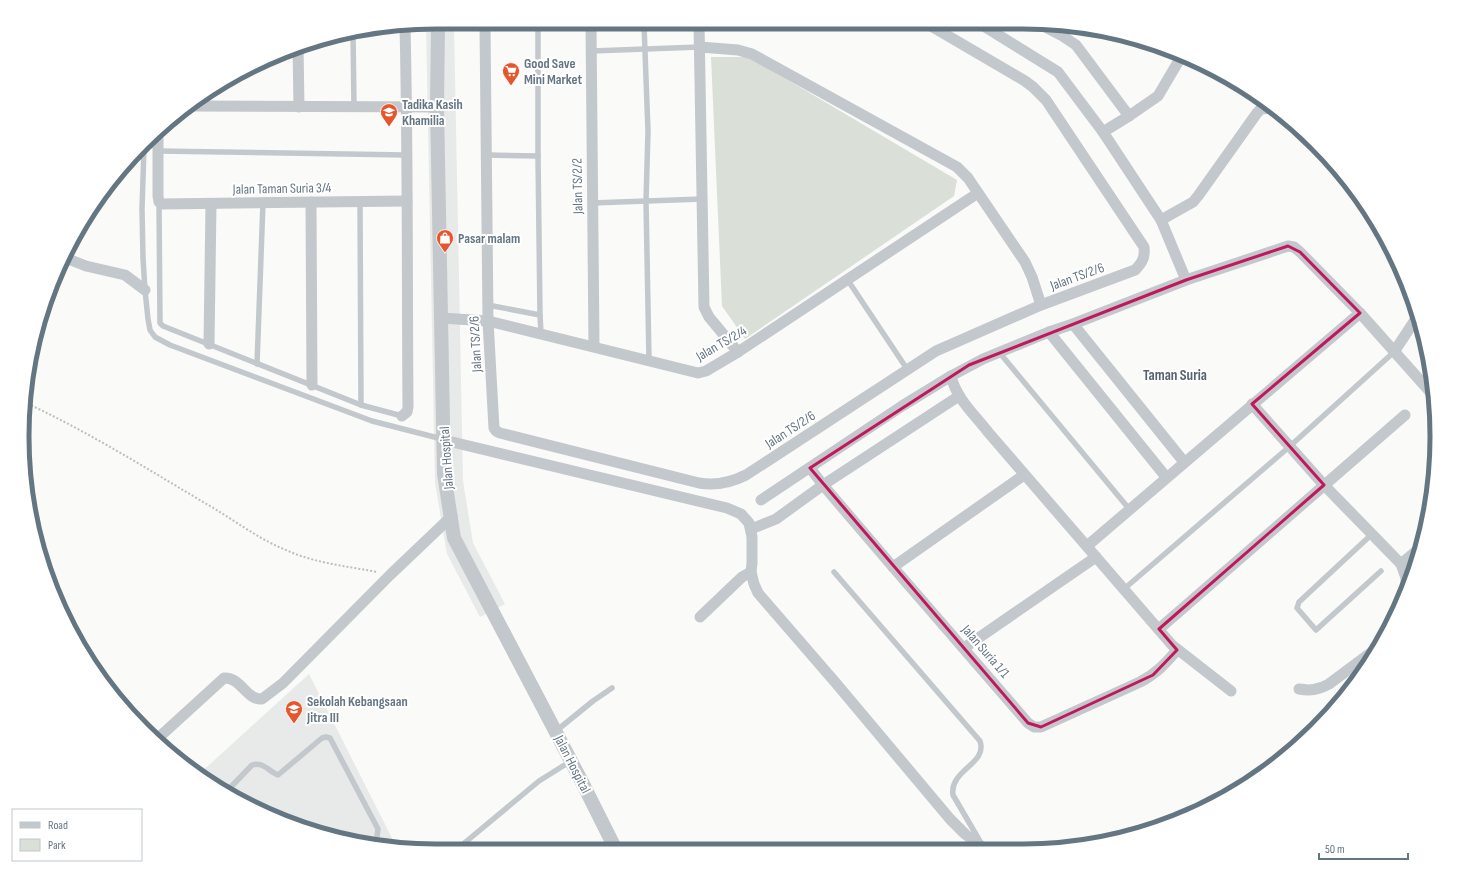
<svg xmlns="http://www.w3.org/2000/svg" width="1459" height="873" viewBox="0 0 1459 873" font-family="'Sofia Sans Condensed',sans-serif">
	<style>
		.built { fill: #e8e9e9 }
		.green { fill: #dadfd7 }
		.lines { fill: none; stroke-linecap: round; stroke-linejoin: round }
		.path { stroke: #bbbfc2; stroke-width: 2; stroke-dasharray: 2 2; stroke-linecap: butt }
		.service { stroke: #c3c8cc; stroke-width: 5.5 }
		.minor { stroke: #c3c8cc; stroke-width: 11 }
		.tertiary { stroke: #c3c8cc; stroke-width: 14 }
		.marked { fill: none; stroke: #c2185b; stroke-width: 3; stroke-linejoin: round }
		.labels { text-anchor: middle; stroke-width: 4; stroke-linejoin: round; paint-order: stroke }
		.poi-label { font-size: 14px; font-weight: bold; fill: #657683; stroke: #fff; text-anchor: start }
		.street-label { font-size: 14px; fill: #657683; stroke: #fff }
		.neighbourhood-label { font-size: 15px; font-weight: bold; fill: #57646e; stroke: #fff }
		.rim { fill: none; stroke: #657683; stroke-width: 5 }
	</style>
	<rect width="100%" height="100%" fill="#fafaf8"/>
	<g class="built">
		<polygon points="426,25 454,25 463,481 473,543 505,604 480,617 447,554 435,483"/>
		<polygon points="309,674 397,848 303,829 206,781 198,775"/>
	</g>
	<polygon class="green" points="711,57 749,57 957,180 954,196 745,339 722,306"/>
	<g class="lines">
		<path class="path" d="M24,402C91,433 152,472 215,509C238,523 261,540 286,550C314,563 346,566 377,572"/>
		<g class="service">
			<polyline points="538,25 538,156 540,315 541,333"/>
			<polyline points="644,25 648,131 646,201 649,360"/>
			<polyline points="353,32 354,107"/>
			<polyline points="591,51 700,47"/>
			<polyline points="144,148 142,209 143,258 145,290 148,319 150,330 155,337 170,345 372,421 442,439"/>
			<polyline points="158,151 406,155"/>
			<polyline points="486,155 538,156"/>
			<polyline points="159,202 160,323 163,326 361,405 402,416"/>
			<polyline points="360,202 361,405"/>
			<polyline points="592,203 702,199"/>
			<polyline points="847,279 907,369"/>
			<polyline points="488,305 540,315"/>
			<polyline points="999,352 1130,510"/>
			<polyline points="257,364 263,203"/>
			<polyline points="1371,535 1299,602 1297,608 1316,630 1381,571"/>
			<path d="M834,572L980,741C988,764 949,770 953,795L981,843"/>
			<polyline points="1124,589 1289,447 1394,352"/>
			<polyline points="556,731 593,701 612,688"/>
			<path d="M227,791L252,765C263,761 269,772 278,775L322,738L326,737L330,738L378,829L377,837L373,843"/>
			<polyline points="456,850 539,781 571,761"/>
		</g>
		<g class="minor">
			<polyline points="979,23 1058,72 1103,132 1161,220 1186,280"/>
			<polyline points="1038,23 1061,35 1076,45 1129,116"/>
			<polyline points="699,24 704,307 709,317 738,352"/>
			<path d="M485,25L488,321L494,428L496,431L500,433L699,483C716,486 730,483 746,475L936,351L1041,305L1135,270C1143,262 1145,257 1144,247L1046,100L1033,87L1025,81L926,23"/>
			<polyline points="591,25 594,346"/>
			<polyline points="298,46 299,107"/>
			<polyline points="700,47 738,50 752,54 957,167 968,178 1025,262 1032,277 1041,305"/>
			<polyline points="187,106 437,107"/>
			<polyline points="1103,132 1129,116 1158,96 1181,57"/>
			<polyline points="158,134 158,196 159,202 162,204 407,201"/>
			<polyline points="311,202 312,385"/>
			<polyline points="1161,220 1193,202 1198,196 1257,113 1261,109 1273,108"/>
			<polyline points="63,257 86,266 125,275 145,290"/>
			<polyline points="441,318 488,321 698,373 706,371 738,352 978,193"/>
			<polyline points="1073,324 1184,462"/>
			<polyline points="1049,332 1166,477"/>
			<polyline points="209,344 211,204"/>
			<polyline points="1394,352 1417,317"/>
			<path d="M951,376C956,398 974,414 988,432L1172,645L1231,691"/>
			<polyline points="1252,404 1324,485 1401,564 1406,578 1406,592"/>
			<path d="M402,416L407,412L408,407C407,280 408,152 405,25"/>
			<polyline points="444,440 727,508 741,514 749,523 752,537 752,563 751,572 754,584 758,593 835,682 950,819 965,834 986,850"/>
			<path d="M810,468L823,485L893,567L1028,723L1034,727H1041L1140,682C1156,674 1166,663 1177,650"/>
			<polyline points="761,500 902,406 951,376 983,359 1049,332 1073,324 1186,280 1288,246 1294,247 1300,252 1360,313 1433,395"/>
			<polyline points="751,529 776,519 823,485 959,396"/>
			<polyline points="1087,546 1360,313"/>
			<polyline points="1401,564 1420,548"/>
			<polyline points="893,567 1024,475"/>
			<polyline points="700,617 742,577 751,572"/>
			<polyline points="1159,629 1405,415"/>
			<polyline points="964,648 1096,557"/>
			<path d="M1299,689C1310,691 1318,690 1329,684L1376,649"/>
			<path d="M156,740L224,678C241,677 246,700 262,699L283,683L390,575L452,516"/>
		</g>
		<polyline class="tertiary" points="438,25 437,107 444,474 454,538 582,782 616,850"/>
	</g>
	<path class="marked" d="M1288,246L1300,252L1360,313L1252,404L1324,485L1159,629L1177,650L1153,675L1041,727L1028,723L810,468L969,365L1186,280Z"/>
	<defs>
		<g id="supermarket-pin" transform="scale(0.9)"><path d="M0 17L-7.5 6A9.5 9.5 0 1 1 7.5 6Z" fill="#e4572e" stroke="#fff"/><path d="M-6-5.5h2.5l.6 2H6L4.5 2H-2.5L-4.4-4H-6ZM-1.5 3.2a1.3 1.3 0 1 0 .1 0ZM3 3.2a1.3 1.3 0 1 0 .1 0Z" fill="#fff"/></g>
		<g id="school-pin" transform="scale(0.9)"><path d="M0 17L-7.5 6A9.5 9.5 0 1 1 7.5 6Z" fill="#e4572e" stroke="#fff"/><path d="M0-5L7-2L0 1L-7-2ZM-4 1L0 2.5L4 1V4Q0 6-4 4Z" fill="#fff"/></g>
		<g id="shop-pin" transform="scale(0.9)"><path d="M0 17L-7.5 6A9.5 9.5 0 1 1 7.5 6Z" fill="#e4572e" stroke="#fff"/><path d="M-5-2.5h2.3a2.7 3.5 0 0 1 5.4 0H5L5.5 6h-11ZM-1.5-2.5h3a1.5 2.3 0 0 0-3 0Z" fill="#fff"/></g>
	</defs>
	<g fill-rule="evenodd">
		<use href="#supermarket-pin" x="511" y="71"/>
		<use href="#school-pin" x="389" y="112"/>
		<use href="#shop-pin" x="445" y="238"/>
		<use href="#school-pin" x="294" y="709"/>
	</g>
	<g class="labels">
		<g class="poi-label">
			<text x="524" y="68">Good Save<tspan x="524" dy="16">Mini Market</tspan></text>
			<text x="402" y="109">Tadika Kasih<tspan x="402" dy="16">Khamilia</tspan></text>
			<text x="458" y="243">Pasar malam</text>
			<text x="307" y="706">Sekolah Kebangsaan<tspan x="307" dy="16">Jitra III</tspan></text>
		</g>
		<g class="street-label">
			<text transform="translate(577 186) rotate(-91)" y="5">Jalan TS/2/2</text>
			<text transform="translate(282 188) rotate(-1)" y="5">Jalan Taman Suria 3/4</text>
			<text transform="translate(1077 276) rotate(-20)" y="5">Jalan TS/2/6</text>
			<text transform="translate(721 343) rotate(-30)" y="5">Jalan TS/2/4</text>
			<text transform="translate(475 344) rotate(-93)" y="5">Jalan TS/2/6</text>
			<text transform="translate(790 429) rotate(-33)" y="5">Jalan TS/2/6</text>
			<text transform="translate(446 458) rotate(-94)" y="5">Jalan Hospital</text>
			<text transform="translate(986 651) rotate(49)" y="5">Jalan Suria 1/1</text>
			<text transform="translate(573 764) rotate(63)" y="5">Jalan Hospital</text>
		</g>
		<g class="neighbourhood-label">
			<text x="1175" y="380">Taman Suria</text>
		</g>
	</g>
	<path d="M0 0H1459V873H0ZM436 29H1023A407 407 0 0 1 1430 436V437A407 407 0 0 1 1023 844H436A407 407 0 0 1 29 437V436A407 407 0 0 1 436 29Z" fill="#fff" fill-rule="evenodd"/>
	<path class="rim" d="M436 29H1023A407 407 0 0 1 1430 436V437A407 407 0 0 1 1023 844H436A407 407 0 0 1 29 437V436A407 407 0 0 1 436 29Z"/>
	<rect x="12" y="809" width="130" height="52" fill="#ffffff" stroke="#c1c8cd"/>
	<rect x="20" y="822" width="20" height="6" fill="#c3c8cc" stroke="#c1c8cd"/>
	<text x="48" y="829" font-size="12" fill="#657683">Road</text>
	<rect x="20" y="839" width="20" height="12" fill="#dadfd7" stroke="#c1c8cd"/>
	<text x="48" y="849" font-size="12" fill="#657683">Park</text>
	<path d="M1319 853v6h89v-6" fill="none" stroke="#657683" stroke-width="2"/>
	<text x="1325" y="853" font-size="12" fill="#657683" stroke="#ffffff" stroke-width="3" paint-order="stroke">50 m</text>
</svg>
